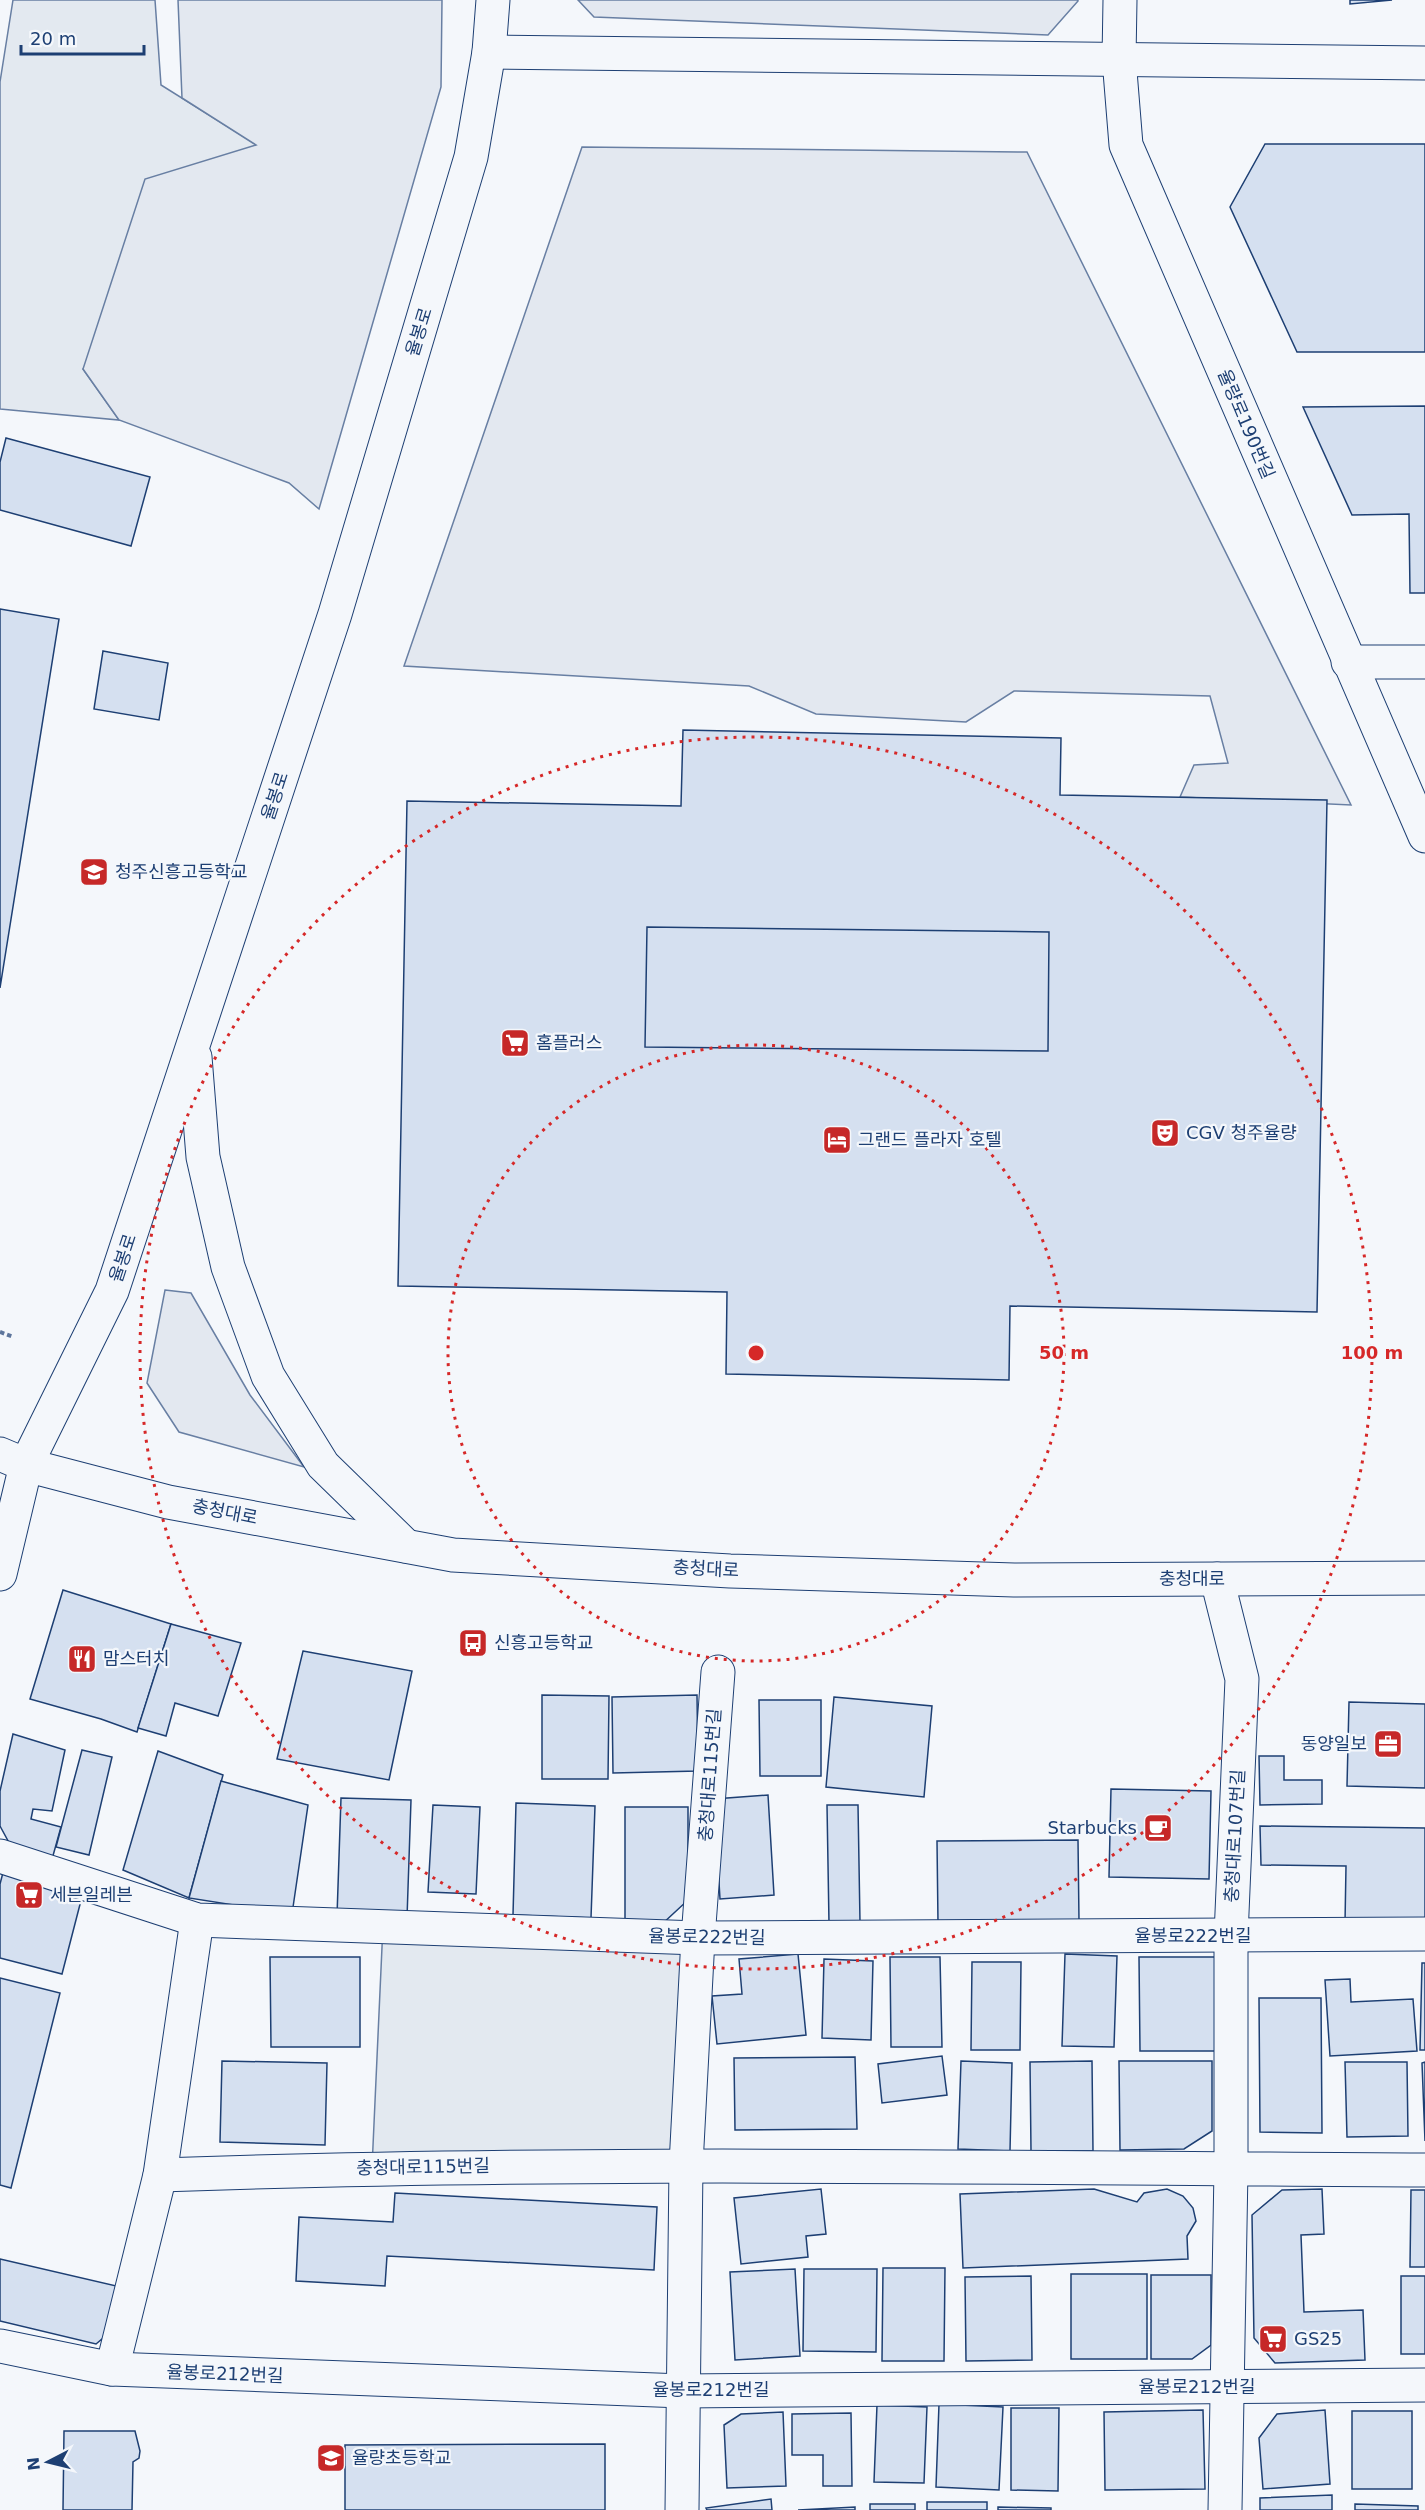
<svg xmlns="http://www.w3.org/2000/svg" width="1425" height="2510" viewBox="0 0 1425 2510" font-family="'DejaVu Sans','Noto Sans KR',sans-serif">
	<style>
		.green { fill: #e3e9f0; stroke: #687fa3; stroke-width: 1.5 }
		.parking { fill: #e3e8f0; stroke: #687fa3; stroke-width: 1.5 }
		.building { fill: #d5e0f0; stroke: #1d3f73; stroke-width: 1.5 }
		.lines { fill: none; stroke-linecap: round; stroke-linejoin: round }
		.street-casing { stroke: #1d3f73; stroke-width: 35 }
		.secondary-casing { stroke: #1d3f73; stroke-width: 35 }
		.path { stroke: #5e769c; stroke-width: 4; stroke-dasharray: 4.5 3; stroke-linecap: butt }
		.street { stroke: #f4f7fb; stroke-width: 33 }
		.secondary { stroke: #f4f7fb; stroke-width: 33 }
		.ring { fill: none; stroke: #d62828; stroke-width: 3; stroke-dasharray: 3 6 }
		.labels { text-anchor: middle; stroke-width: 4.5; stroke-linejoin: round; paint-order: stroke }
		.street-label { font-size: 18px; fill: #1d3f73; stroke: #f4f7fb }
		.poi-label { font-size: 18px; fill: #1d3f73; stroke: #f4f7fb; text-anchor: start }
		.centre { fill: #d62828; stroke: #f4f7fb; stroke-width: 3 }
		.ring-label { font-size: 18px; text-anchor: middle; font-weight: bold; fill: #d62828; stroke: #f4f7fb; stroke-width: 4.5; stroke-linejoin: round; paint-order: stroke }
	</style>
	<rect width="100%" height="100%" fill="#f4f7fb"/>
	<g class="green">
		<polygon points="13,0 155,0 161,85 257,145 83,369 119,420 0,409 0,82"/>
		<polygon points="383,1925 698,1938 686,2165 372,2168"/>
	</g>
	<g class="parking">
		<polygon points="178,0 442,0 441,87 319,509 289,483 119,420 83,369 145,179 256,145 182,98"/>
		<polygon points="578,0 1078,0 1078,1 1048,35 594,17"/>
		<polygon points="582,147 1027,152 1351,805 1180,797 1194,765 1228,763 1210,696 1014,691 966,722 816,714 749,686 404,666"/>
		<polygon points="165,1290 191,1293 250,1395 304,1467 179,1432 147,1383"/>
	</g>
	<g class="building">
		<polygon points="1350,0 1392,0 1350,4"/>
		<polygon points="1265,144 1425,144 1425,352 1297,352 1230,207"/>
		<polygon points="1425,406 1425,593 1410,593 1409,514 1352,515 1303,407"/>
		<polygon points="6,438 150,477 131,546 0,510 0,462"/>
		<polygon points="0,609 59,619 0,988"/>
		<polygon points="103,651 168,663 159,720 94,709"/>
		<polygon points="683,730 1061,738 1060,795 1327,800 1317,1312 1010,1306 1009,1380 726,1374 727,1292 398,1286 407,801 681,806"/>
		<polygon points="647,927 1049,932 1048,1051 645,1047"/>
		<polygon points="63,1590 171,1624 137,1732 101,1719 30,1699"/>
		<polygon points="171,1624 241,1643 218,1716 175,1703 166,1736 138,1728"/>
		<polygon points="303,1651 412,1671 389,1780 277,1759"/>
		<polygon points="542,1695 609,1696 608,1779 542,1779"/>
		<polygon points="697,1695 698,1771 613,1773 612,1697"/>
		<polygon points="834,1697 932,1706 924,1797 826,1787"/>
		<polygon points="759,1700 821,1700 821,1776 760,1776"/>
		<polygon points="1349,1702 1425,1704 1425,1788 1347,1786"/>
		<polygon points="13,1734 65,1750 52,1811 33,1809 31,1819 61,1827 49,1870 19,1861 0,1826 0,1791"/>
		<polygon points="82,1750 112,1757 89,1855 56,1847"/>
		<polygon points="158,1751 223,1775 189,1898 123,1870"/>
		<polygon points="1259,1756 1284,1756 1284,1780 1322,1780 1322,1804 1260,1805"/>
		<polygon points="221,1781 308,1805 292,1914 189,1898"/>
		<polygon points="1111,1789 1211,1791 1209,1879 1109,1877"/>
		<polygon points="768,1795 774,1895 720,1899 714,1799"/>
		<polygon points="341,1798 411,1800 407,1918 337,1916"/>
		<polygon points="516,1803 595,1806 591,1918 513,1915"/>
		<polygon points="433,1805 480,1807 476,1894 428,1892"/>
		<polygon points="827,1805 858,1805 860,1922 829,1923"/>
		<polygon points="625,1807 688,1807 688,1900 661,1925 625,1925"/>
		<polygon points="1260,1826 1425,1828 1425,1924 1345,1923 1346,1866 1261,1865"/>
		<polygon points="1078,1840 1079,1921 938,1923 937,1841"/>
		<polygon points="5,1865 85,1885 62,1974 0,1958 0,1884"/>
		<polygon points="798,1954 806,2035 717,2044 712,1996 742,1994 739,1959"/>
		<polygon points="1065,1954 1117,1956 1114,2047 1062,2046"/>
		<polygon points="270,1957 360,1957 360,2047 271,2047"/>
		<polygon points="890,1957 940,1957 942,2047 891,2047"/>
		<polygon points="1139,1957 1217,1957 1218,2051 1140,2051"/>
		<polygon points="824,1959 873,1961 871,2040 822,2038"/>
		<polygon points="972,1962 1021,1962 1020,2050 971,2050"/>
		<polygon points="1422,1963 1425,1963 1425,2050 1420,2050"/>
		<polygon points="0,1978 60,1993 11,2188 0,2185"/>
		<polygon points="1350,1979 1351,2002 1413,1999 1417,2051 1330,2056 1325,1980"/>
		<polygon points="1259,1998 1321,1998 1322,2133 1260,2132"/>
		<polygon points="942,2056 947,2095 882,2103 878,2064"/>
		<polygon points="855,2057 857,2129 735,2130 734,2058"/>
		<polygon points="222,2061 327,2063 325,2145 220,2142"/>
		<polygon points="961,2061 1012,2063 1010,2151 958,2149"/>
		<polygon points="1092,2061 1093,2151 1031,2151 1030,2062"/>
		<polygon points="1119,2061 1212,2061 1212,2131 1184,2149 1120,2150"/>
		<polygon points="1345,2062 1407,2062 1408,2136 1347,2137"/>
		<polygon points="1425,2062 1425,2141 1422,2063"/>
		<polygon points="821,2189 826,2234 806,2236 808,2257 741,2264 734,2198"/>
		<polygon points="1094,2189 1137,2202 1144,2193 1167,2189 1183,2196 1193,2208 1196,2221 1187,2236 1188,2259 963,2268 960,2194"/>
		<polygon points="1322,2189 1324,2234 1301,2235 1304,2312 1363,2310 1365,2360 1275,2363 1254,2338 1252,2215 1282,2190"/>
		<polygon points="1411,2190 1425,2190 1425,2267 1410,2267"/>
		<polygon points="395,2193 657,2207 654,2270 387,2256 385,2286 296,2281 299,2217 393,2222"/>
		<polygon points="0,2259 125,2288 115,2328 96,2344 0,2321"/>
		<polygon points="883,2268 945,2268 944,2361 882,2361"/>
		<polygon points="795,2269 800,2356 735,2360 730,2272"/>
		<polygon points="804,2269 877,2269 876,2352 803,2351"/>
		<rect x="1071" y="2274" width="76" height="85"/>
		<polygon points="1151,2275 1211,2275 1211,2345 1192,2359 1151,2359"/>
		<polygon points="1031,2276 1032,2360 966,2361 965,2277"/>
		<rect x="1401" y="2276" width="24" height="78"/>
		<polygon points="939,2404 1003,2407 999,2490 936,2487"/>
		<polygon points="877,2405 927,2407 924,2483 874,2482"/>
		<polygon points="1011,2408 1059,2408 1058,2491 1011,2490"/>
		<polygon points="1203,2410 1205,2489 1105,2490 1104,2412"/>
		<polygon points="1325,2410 1330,2484 1263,2489 1259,2438 1277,2414"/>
		<rect x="1352" y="2411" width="60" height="78"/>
		<polygon points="783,2412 786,2486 727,2488 724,2425 741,2414"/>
		<polygon points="851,2413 852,2486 823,2486 823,2455 792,2455 792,2414"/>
		<polygon points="64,2431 135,2431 140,2451 139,2458 133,2462 132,2510 63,2510"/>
		<polygon points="605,2444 605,2510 345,2510 345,2445"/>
		<polygon points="1332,2495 1332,2510 1260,2510 1260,2498"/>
		<polygon points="771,2499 772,2510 707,2510 706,2508"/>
		<rect x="927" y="2502" width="60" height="8"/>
		<rect x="870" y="2504" width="45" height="6"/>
		<polygon points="1355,2504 1418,2506 1418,2510 1355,2510"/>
		<polygon points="855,2507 855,2510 798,2510"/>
		<polygon points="998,2507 1051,2508 1051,2510 998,2510"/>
	</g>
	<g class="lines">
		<g class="street-casing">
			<g id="street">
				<polyline points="1120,0 1119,59 1126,145 1425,836"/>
				<polyline points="489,52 1425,63"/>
				<polyline points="1348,662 1425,662"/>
				<polyline points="1217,1579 1242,1679 1231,1936 1231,2169 1225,2510"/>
				<polyline points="0,1856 197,1920 698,1938 1425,1934"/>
				<path d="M160,2175C581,2160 1003,2168 1425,2170"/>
				<polyline points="0,2346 112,2369 682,2391 1425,2385"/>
				<polyline points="112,2369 160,2175 197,1920"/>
				<polyline points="682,2510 686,2165 698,1938 718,1672"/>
			</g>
		</g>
		<g class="secondary-casing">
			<g id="secondary">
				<polyline points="195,1057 203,1157 228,1267 268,1376 323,1465 406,1546"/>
				<polyline points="0,1454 26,1465 168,1502 453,1555 730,1571 1014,1580 1425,1578"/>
				<polyline points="0,1574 26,1465 112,1291 335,614 471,157 489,52 493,0"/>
			</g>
		</g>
		<polyline class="path" points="0,1332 14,1337"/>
		<use href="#street" class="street"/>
		<use href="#secondary" class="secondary"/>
	</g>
	<g class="ring">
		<circle cx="756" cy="1353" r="308"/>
		<circle cx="756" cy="1353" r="616"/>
	</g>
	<defs>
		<g id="school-square" transform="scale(1.5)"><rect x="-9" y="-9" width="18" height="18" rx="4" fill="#c62828" stroke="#f4f7fb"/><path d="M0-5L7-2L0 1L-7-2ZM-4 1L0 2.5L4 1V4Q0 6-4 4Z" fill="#fff"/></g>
		<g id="supermarket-square" transform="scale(1.5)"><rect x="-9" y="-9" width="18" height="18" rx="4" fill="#c62828" stroke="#f4f7fb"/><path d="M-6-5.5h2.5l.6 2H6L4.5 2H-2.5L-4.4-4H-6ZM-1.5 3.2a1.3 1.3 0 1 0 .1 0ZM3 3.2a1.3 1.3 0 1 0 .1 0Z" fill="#fff"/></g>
		<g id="theatre-square" transform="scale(1.5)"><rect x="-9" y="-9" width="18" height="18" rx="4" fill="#c62828" stroke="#f4f7fb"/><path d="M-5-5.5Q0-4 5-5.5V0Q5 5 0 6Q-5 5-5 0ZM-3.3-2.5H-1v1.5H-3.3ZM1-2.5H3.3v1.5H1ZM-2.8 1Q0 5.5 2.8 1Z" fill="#fff"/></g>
		<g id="hotel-square" transform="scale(1.5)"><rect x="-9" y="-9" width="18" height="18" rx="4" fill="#c62828" stroke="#f4f7fb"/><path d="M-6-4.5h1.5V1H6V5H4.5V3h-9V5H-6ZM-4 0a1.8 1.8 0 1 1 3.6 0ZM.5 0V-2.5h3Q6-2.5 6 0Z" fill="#fff"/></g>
		<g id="bus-square" transform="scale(1.5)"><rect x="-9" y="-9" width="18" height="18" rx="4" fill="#c62828" stroke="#f4f7fb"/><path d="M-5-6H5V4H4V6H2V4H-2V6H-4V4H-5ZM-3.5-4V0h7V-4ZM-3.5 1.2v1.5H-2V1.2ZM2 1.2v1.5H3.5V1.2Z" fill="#fff"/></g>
		<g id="restaurant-square" transform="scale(1.5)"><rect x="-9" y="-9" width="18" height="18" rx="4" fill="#c62828" stroke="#f4f7fb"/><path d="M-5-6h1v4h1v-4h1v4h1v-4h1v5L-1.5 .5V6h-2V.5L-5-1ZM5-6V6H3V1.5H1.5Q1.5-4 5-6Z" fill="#fff"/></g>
		<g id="office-square" transform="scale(1.5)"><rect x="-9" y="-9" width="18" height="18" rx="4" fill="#c62828" stroke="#f4f7fb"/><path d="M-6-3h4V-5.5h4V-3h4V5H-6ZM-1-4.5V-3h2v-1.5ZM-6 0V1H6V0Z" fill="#fff"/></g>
		<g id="cafe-square" transform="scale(1.5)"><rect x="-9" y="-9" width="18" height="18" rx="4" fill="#c62828" stroke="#f4f7fb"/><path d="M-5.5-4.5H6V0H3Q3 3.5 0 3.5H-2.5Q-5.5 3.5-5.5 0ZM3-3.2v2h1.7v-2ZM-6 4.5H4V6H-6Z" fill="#fff"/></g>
	</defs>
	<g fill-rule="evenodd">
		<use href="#school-square" x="94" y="872"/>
		<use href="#supermarket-square" x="515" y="1043"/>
		<use href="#theatre-square" x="1165" y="1133"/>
		<use href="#hotel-square" x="837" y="1140"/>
		<use href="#bus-square" x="473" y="1643"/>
		<use href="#restaurant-square" x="82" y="1659"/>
		<use href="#office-square" x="1388" y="1744"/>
		<use href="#cafe-square" x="1158" y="1828"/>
		<use href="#supermarket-square" x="29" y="1895"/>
		<use href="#supermarket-square" x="1273" y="2339"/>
		<use href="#school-square" x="331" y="2458"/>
	</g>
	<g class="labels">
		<g class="street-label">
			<text transform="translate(419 332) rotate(-73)" y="6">율봉로</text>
			<text transform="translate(1246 424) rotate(67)" y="6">율량로190번길</text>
			<text transform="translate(275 796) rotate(-72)" y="6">율봉로</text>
			<text transform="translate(123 1258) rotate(-72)" y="6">율봉로</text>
			<text transform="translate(225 1512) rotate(11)" y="6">충청대로</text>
			<text transform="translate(706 1569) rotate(3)" y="6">충청대로</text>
			<text x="1192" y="1585">충청대로</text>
			<text transform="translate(710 1775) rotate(-86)" y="6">충청대로115번길</text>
			<text transform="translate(1235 1836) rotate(-87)" y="6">충청대로107번길</text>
			<text x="1193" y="1942">율봉로222번길</text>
			<text transform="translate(707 1937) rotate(1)" y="6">율봉로222번길</text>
			<text transform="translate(423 2167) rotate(-1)" y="6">충청대로115번길</text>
			<text transform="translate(225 2374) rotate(2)" y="6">율봉로212번길</text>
			<text x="1197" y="2393">율봉로212번길</text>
			<text x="711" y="2396">율봉로212번길</text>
		</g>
		<g class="poi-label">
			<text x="115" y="878">청주신흥고등학교</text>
			<text x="536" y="1049">홈플러스</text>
			<text x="1186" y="1139">CGV 청주율량</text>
			<text x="858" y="1146">그랜드 플라자 호텔</text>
			<text x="494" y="1649">신흥고등학교</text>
			<text x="103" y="1665">맘스터치</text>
			<text x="1367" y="1750" text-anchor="end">동양일보</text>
			<text x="1137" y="1834" text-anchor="end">Starbucks</text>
			<text x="50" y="1901">세븐일레븐</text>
			<text x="1294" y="2345">GS25</text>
			<text x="352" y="2464">율량초등학교</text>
		</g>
	</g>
	<circle cx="756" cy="1353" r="9" class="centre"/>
	<g class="ring-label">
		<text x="1064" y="1359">50 m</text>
		<text x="1372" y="1359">100 m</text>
	</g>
	<g transform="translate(48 2462) rotate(263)" stroke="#f4f7fb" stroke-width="4.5" paint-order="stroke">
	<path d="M0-4.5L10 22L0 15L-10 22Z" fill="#1d3f73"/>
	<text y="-9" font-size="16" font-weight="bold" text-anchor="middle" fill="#1d3f73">N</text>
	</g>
	<path d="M21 45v9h123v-9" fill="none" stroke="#1d3f73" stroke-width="3"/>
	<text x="30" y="45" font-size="18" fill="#1d3f73" stroke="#f4f7fb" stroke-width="4.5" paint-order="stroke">20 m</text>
</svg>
